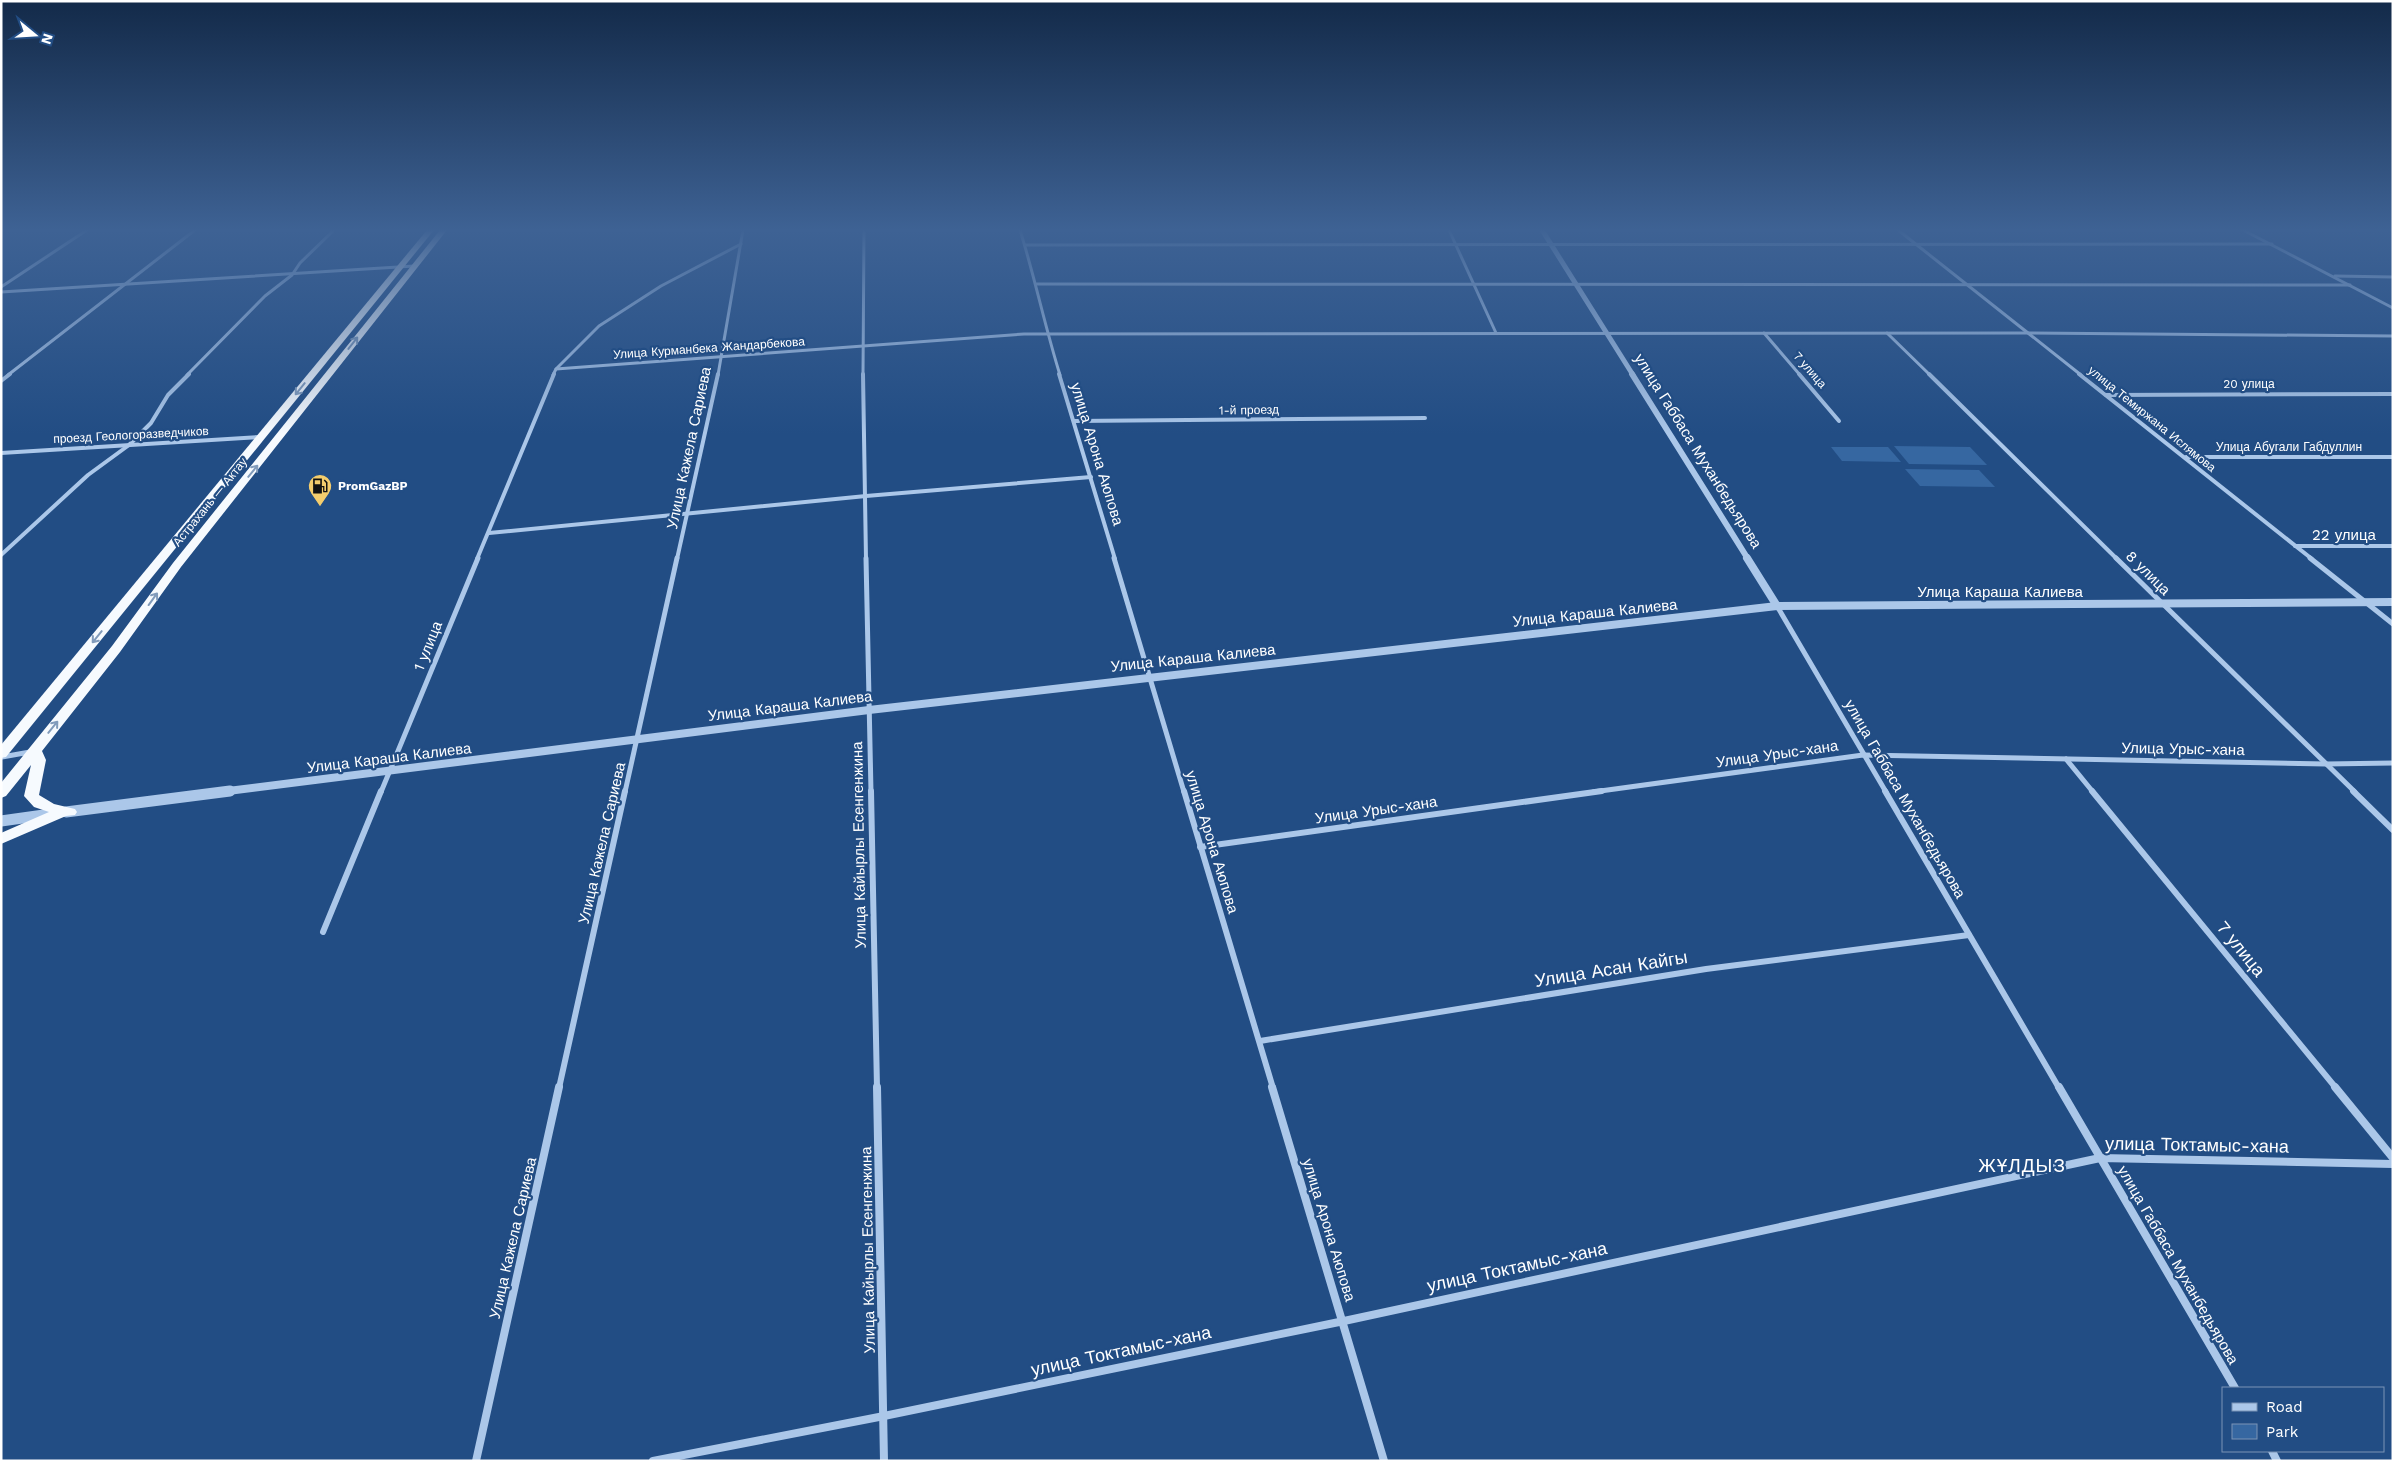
<svg xmlns="http://www.w3.org/2000/svg" width="2394" height="1462" viewBox="0 0 2394 1462" font-family="'Work Sans',sans-serif">
	<style>
		.green { fill: #3667a1 }
		.lines { fill: none; stroke-linecap: round; stroke-linejoin: round }
		.minor-far4 { stroke: #abc7e9; stroke-width: 3 }
		.minor-far3 { stroke: #abc7e9; stroke-width: 4 }
		.minor-far2 { stroke: #abc7e9; stroke-width: 5 }
		.minor-far1 { stroke: #abc7e9; stroke-width: 6 }
		.minor { stroke: #abc7e9; stroke-width: 8 }
		.tertiary-far3 { stroke: #abc7e9; stroke-width: 5 }
		.tertiary-far2 { stroke: #abc7e9; stroke-width: 6 }
		.tertiary-far1 { stroke: #abc7e9; stroke-width: 8 }
		.tertiary { stroke: #abc7e9; stroke-width: 11 }
		.trunk { fill: #f6fafe; fill-rule: evenodd }
		.oneway { stroke: #819bbb }
		.labels { text-anchor: middle; stroke-width: 4.5; stroke-linejoin: round; paint-order: stroke }
		.far-street-label { font-size: 12px; fill: #fff; stroke: #224d84 }
		.far-poi-label { font-size: 12px; font-weight: bold; fill: #fff; stroke: #224d84; text-anchor: start }
		.street-label { font-size: 15px; fill: #fff; stroke: #224d84 }
		.near-street-label { font-size: 18px; fill: #fff; stroke: #224d84 }
		.near-neighbourhood-label { font-size: 19px; letter-spacing: 1px; fill: #fff; stroke: #224d84 }
	</style>
	<rect width="100%" height="100%" fill="#224d84"/>
	<g class="green">
		<polygon points="1894,446 1970,447 1987,465 1909,464"/>
		<polygon points="1831,447 1888,447 1901,462 1842,461"/>
		<polygon points="1905,469 1979,470 1995,487 1920,486"/>
	</g>
	<g class="lines">
		<g class="minor-far4">
			<path d="M1020,230C1035,278 1045,327 1060,375"/>
			<polyline points="1449,230 1496,333"/>
			<polyline points="1898,230 2081,375"/>
			<polyline points="2243,230 2393,308"/>
			<polyline points="1025,245 2272,244"/>
			<polyline points="2335,276 2393,277"/>
			<polyline points="1037,284 2350,285"/>
			<polyline points="1,287 87,230"/>
			<polyline points="1,292 414,266"/>
			<polyline points="1764,333 1800,375"/>
			<polyline points="1887,333 1930,375"/>
			<polyline points="556,369 1024,334 2030,333 2393,336"/>
			<polyline points="8,375 195,230"/>
			<polyline points="187,375 265,296 292,275 300,263 334,230"/>
			<polyline points="553,375 556,369 599,326 661,286 741,244"/>
			<polyline points="718,375 743,230"/>
			<polyline points="863,375 864,230"/>
		</g>
		<g class="minor-far3">
			<polyline points="863,374 866,559"/>
			<polyline points="1059,374 1115,559"/>
			<polyline points="1799,374 1839,421"/>
			<polyline points="1929,374 2117,559"/>
			<polyline points="2079,374 2312,559"/>
			<polyline points="1,381 10,374"/>
			<polyline points="2106,395 2393,394"/>
			<polyline points="1074,421 1425,418"/>
			<polyline points="1,453 260,437"/>
			<polyline points="2186,457 2393,457"/>
			<polyline points="489,533 866,496 1091,477"/>
			<polyline points="2295,546 2393,546"/>
			<polyline points="1,555 88,475 129,445 151,423 168,395 189,374"/>
			<polyline points="477,559 554,374"/>
			<polyline points="677,559 718,374"/>
		</g>
		<g class="minor-far2">
			<polyline points="866,558 871,792"/>
			<polyline points="1114,558 1184,792"/>
			<polyline points="2116,558 2355,792"/>
			<polyline points="2310,558 2393,624"/>
			<polyline points="1777,606 1886,792"/>
			<polyline points="2,757 30,752"/>
			<polyline points="2066,759 2093,792"/>
			<polyline points="381,792 478,558"/>
			<polyline points="625,792 677,558"/>
			<polyline points="1593,792 1863,755 2326,764 2393,763"/>
		</g>
		<g class="minor-far1">
			<polyline points="871,791 877,1088"/>
			<polyline points="1184,791 1273,1088"/>
			<polyline points="1885,791 2059,1088"/>
			<polyline points="2092,791 2336,1088"/>
			<polyline points="2353,791 2393,830"/>
			<polyline points="1200,847 1602,791"/>
			<polyline points="323,932 381,791"/>
			<polyline points="1260,1041 1706,969 1969,935"/>
			<polyline points="559,1088 625,791"/>
		</g>
		<g class="minor">
			<polyline points="877,1087 884,1461"/>
			<polyline points="1272,1087 1384,1461"/>
			<polyline points="2059,1087 2235,1388"/>
			<polyline points="2335,1087 2393,1158"/>
			<polyline points="2272,1451 2277,1461"/>
			<polyline points="476,1461 559,1087"/>
			<polyline points="653,1461 884,1416 1344,1321 2100,1158 2393,1164"/>
		</g>
		<polyline class="tertiary-far3" points="1542,230 1633,375"/>
		<polyline class="tertiary-far2" points="1632,374 1748,559"/>
		<g class="tertiary-far1">
			<polyline points="1747,558 1777,606"/>
			<polyline points="220,792 869,710 1777,606 2393,602"/>
		</g>
		<g class="tertiary">
			<polyline points="66,812 230,791"/>
			<polyline points="1,821 51,814"/>
		</g>
		<g class="trunk">
			<polygon points="427,230 434,230 6,757 1,758 1,745"/>
			<polygon points="440,230 447,230 181,567 120,652 42,751 46,760 39,795 54,804 75,809 77,812 75,815 66,816 1,844 1,833 49,812 34,807 24,796 31,765 6,796 1,798 1,783 112,646 173,563"/>
		</g>
	</g>
	<defs><path id="oneway-shaft" d="M-6 0H5M1.5-3L5.5 0L1.5 3" fill="none" stroke-width="1.6" stroke-linecap="round" stroke-linejoin="round" transform="scale(1.25)"/></defs>
	<g class="oneway">
		<use href="#oneway-shaft" transform="translate(353 343) rotate(-52)"/>
		<use href="#oneway-shaft" transform="translate(300 389) rotate(129)"/>
		<use href="#oneway-shaft" transform="translate(253 471) rotate(-51)"/>
		<use href="#oneway-shaft" transform="translate(153 599) rotate(-54)"/>
		<use href="#oneway-shaft" transform="translate(97 637) rotate(129)"/>
		<use href="#oneway-shaft" transform="translate(53 727) rotate(-51)"/>
	</g>
	<linearGradient id="sky" x2="0" y2="1"><stop stop-color="#132a49"/><stop offset="0.53" stop-color="#3e6294"/><stop offset="1" stop-color="#3e6294" stop-opacity="0"/></linearGradient>
	<rect width="2394" height="434" fill="url(#sky)"/>
	<defs>
		<g id="fuel-pin" transform="scale(1.25)"><path d="M0 17L-7.5 6A9.5 9.5 0 1 1 7.5 6Z" fill="#f4cd6d" stroke="#224d84"/><path d="M-5.5-6h7V0h2V4h1.3V-2.5L3-4.5l.8-.8L6-3V5H2.5V1h-1V6h-7ZM-4.2-4.7v3.2H.2V-4.7Z" fill="#111"/></g>
	</defs>
	<g fill-rule="evenodd">
		<use href="#fuel-pin" x="320" y="486"/>
	</g>
	<g class="labels">
		<g class="far-street-label">
			<text transform="translate(709 348) rotate(-4)" y="4">Улица Курманбека Жандарбекова</text>
			<text transform="translate(1810 370) rotate(49)" y="4">7 улица</text>
			<text x="2249" y="388">20 улица</text>
			<text transform="translate(1249 410) rotate(-1)" y="4">1-й проезд</text>
			<text transform="translate(2152 419) rotate(39)" y="4">улица Темиржана Ислямова</text>
			<text transform="translate(131 435) rotate(-3)" y="4">проезд Геологоразведчиков</text>
			<text x="2289" y="451">Улица Абугали Габдуллин</text>
			<text transform="translate(210 502) rotate(-51)" y="4">Астрахань — Актау</text>
		</g>
		<g class="far-poi-label">
			<text x="338" y="490">PromGazBP</text>
		</g>
		<g class="street-label">
			<text transform="translate(689 448) rotate(-78)" y="5">Улица Кажела Сариева</text>
			<text transform="translate(1698 451) rotate(58)" y="5">улица Габбаса Муханбедьярова</text>
			<text transform="translate(1097 454) rotate(73)" y="5">улица Арона Аюпова</text>
			<text x="2344" y="540">22 улица</text>
			<text transform="translate(2148 573) rotate(45)" y="5">8 улица</text>
			<text x="2000" y="597">Улица Караша Калиева</text>
			<text transform="translate(1595 613) rotate(-6)" y="5">Улица Караша Калиева</text>
			<text transform="translate(428 646) rotate(-68)" y="5">1 улица</text>
			<text transform="translate(1193 658) rotate(-6)" y="5">Улица Караша Калиева</text>
			<text transform="translate(790 706) rotate(-7)" y="5">Улица Караша Калиева</text>
			<text transform="translate(2183 749) rotate(1)" y="5">Улица Урыс-хана</text>
			<text transform="translate(1777 754) rotate(-8)" y="5">Улица Урыс-хана</text>
			<text transform="translate(389 758) rotate(-7)" y="5">Улица Караша Калиева</text>
			<text transform="translate(1905 799) rotate(60)" y="5">улица Габбаса Муханбедьярова</text>
			<text transform="translate(1376 810) rotate(-8)" y="5">Улица Урыс-хана</text>
			<text transform="translate(1212 842) rotate(73)" y="5">улица Арона Аюпова</text>
			<text transform="translate(602 843) rotate(-77)" y="5">Улица Кажела Сариева</text>
			<text transform="translate(859 845) rotate(-91)" y="5">Улица Кайырлы Есенгенжина</text>
			<text transform="translate(1329 1230) rotate(73)" y="5">улица Арона Аюпова</text>
			<text transform="translate(513 1238) rotate(-77)" y="5">Улица Кажела Сариева</text>
			<text transform="translate(868 1250) rotate(-91)" y="5">Улица Кайырлы Есенгенжина</text>
			<text transform="translate(2178 1265) rotate(60)" y="5">улица Габбаса Муханбедьярова</text>
		</g>
		<g class="near-street-label">
			<text transform="translate(2241 949) rotate(51)" y="6">7 улица</text>
			<text transform="translate(1611 969) rotate(-9)" y="6">Улица Асан Кайгы</text>
			<text transform="translate(2197 1145) rotate(1)" y="6">улица Токтамыс-хана</text>
			<text transform="translate(1517 1267) rotate(-12)" y="6">улица Токтамыс-хана</text>
			<text transform="translate(1121 1351) rotate(-12)" y="6">улица Токтамыс-хана</text>
		</g>
		<g class="near-neighbourhood-label">
			<text x="2022" y="1172">ЖҰЛДЫЗ</text>
		</g>
	</g>
	<rect width="2394" height="1462" fill="none" stroke="#ffffff" stroke-width="5"/>
	<rect x="2222" y="1387" width="162" height="65" fill="#224d84" stroke="#7a94b5"/>
	<rect x="2232" y="1403" width="25" height="8" fill="#abc7e9" stroke="#7a94b5"/>
	<text x="2266" y="1412" font-size="15" fill="#ffffff">Road</text>
	<rect x="2232" y="1424" width="25" height="15" fill="#3667a1" stroke="#7a94b5"/>
	<text x="2266" y="1437" font-size="15" fill="#ffffff">Park</text>
	<g transform="translate(35 35) rotate(108)" stroke="#224d84" stroke-width="4" paint-order="stroke">
	<path d="M0-4L9 19L0 12L-9 19Z" fill="#ffffff"/>
	<text y="-8" font-size="14" font-weight="bold" text-anchor="middle" fill="#ffffff">N</text>
	</g>
</svg>
